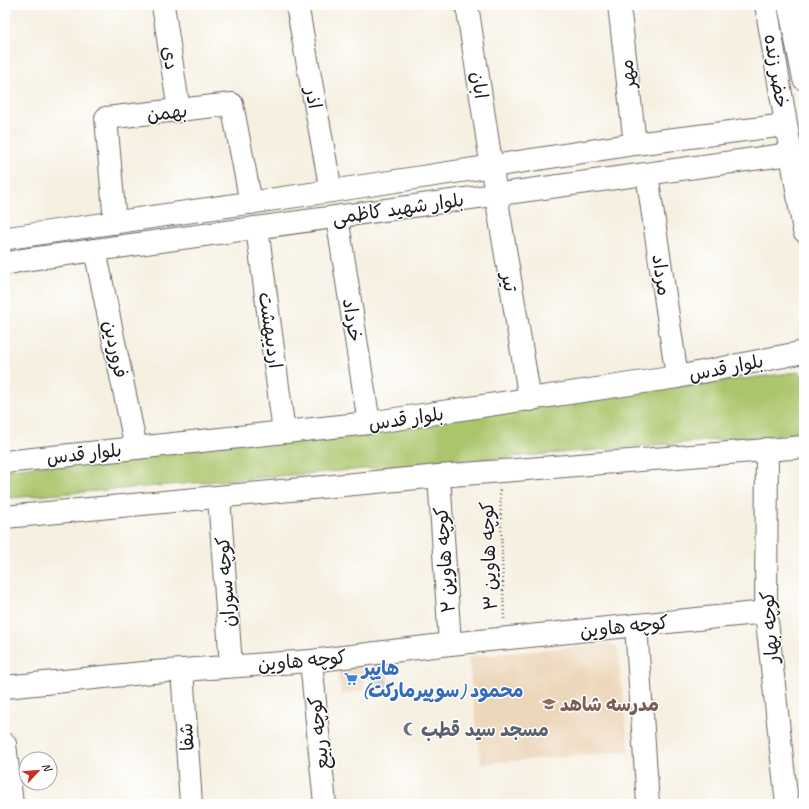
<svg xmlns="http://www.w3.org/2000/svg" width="809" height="809" viewBox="0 0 809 809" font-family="Caveat,'Playpen Sans Arabic',sans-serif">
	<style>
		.built { fill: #edd7bb }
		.industrial { fill: #ccc2b9 }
		.green { fill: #aac56b; stroke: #637044 }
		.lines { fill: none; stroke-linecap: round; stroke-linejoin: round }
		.service-casing { stroke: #686661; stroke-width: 12 }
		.minor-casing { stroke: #686661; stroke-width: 24 }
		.tertiary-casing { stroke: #686661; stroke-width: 24 }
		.path { stroke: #686661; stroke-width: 2.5; stroke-dasharray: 1 3; stroke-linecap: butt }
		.service { stroke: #fff; stroke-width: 11 }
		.minor { stroke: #fff; stroke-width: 22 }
		.tertiary { stroke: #fff; stroke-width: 22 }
		.labels { text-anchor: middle; stroke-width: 3; stroke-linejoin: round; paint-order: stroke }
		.street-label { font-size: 19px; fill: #1c1c1c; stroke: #fff }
		.shop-label { font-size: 19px; font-weight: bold; fill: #366cbe; stroke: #fff; text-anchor: start }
		.education-label { font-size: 19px; font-weight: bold; fill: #785e54; stroke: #fff; text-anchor: start }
		.worship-label { font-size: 19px; font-weight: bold; fill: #5b616d; stroke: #fff; text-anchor: start }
	</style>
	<rect width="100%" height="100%" fill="#fff"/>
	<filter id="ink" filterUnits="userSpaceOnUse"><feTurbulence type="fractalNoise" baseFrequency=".025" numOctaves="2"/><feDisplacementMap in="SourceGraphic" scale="8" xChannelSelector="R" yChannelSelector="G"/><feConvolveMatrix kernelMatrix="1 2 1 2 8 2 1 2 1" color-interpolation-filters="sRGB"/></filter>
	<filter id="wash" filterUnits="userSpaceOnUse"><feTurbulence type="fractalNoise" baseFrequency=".012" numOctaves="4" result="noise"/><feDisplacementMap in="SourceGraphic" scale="16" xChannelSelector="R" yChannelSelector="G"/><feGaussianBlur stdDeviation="0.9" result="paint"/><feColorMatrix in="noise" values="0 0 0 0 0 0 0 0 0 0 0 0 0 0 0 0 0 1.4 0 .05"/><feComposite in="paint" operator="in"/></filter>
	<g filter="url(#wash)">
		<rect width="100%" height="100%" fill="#f6f0e1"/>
		<g class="built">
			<polygon points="611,643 618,649 629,751 481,764 468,657"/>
			<polygon points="362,664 365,691 341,694 337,667"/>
		</g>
		<polygon class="industrial" points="386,661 388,688 376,689 373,663"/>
		<polygon class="green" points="799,372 804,376 804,433 10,498 5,483 5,470"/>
	</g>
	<g filter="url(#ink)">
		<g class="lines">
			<g class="service-casing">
				<polyline id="service" points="787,804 804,803"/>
			</g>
			<g class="minor-casing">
				<g id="minor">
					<polyline points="163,5 179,111"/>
					<polyline points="297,5 331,191"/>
					<polyline points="467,5 496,195 530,400"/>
					<polyline points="619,5 635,144"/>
					<polyline points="647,174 677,377"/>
					<polyline points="337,217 369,423"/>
					<polyline points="115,223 106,118 232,104 251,203"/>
					<polyline points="257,228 284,432"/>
					<polyline points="5,236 8,238 331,191 635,144 785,125"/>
					<polyline points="95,250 136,448"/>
					<polyline points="5,264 23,260 790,154"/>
					<polyline points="767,449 766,612 787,804"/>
					<polyline points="439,476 450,644"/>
					<polyline points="219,497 231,666"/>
					<polyline points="636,625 648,804"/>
					<polyline points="311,661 325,804"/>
					<polyline points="182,670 191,804"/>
					<polyline points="5,687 153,672 311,661 450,644 766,612"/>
				</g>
			</g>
			<g class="tertiary-casing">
				<g id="tertiary">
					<polyline points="766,5 804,231"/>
					<polyline points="789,5 804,79"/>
					<polyline points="5,462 369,423 677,377 804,352"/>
					<polyline points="5,517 439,476 804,447"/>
					<polyline points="5,744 12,804"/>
				</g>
			</g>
			<polyline class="path" points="500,490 504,619"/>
			<use href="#service" class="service"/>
			<use href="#minor" class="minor"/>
			<use href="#tertiary" class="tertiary"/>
		</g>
	</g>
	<defs>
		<g id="supermarket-bare" transform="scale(1.08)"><path d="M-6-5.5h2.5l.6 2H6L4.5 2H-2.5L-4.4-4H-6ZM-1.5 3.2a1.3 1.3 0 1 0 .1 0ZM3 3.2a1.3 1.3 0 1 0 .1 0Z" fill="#3f7fe0" stroke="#fff" stroke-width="2.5" paint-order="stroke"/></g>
		<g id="school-bare" transform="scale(1.08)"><path d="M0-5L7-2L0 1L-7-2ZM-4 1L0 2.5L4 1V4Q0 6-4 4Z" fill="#8d6e63" stroke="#fff" stroke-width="2.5" paint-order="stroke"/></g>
		<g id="mosque-bare" transform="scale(1.08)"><path d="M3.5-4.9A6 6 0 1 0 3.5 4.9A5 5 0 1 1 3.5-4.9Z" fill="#6b7280" stroke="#fff" stroke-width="2.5" paint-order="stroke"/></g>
	</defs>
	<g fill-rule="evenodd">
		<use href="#supermarket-bare" x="351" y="679"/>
		<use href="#school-bare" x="549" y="704"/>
		<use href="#mosque-bare" x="410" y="729"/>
	</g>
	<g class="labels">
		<g class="street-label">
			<text transform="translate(171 58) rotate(82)" y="7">دی</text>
			<text transform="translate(777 71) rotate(81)" y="7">خضر زنده</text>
			<text transform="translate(627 74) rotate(-97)" y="7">مهر</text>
			<text transform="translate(480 85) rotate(81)" y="7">ابان</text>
			<text transform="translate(314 98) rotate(80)" y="7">اذر</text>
			<text transform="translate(167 112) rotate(-6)" y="7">بهمن</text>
			<text transform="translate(398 208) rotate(-8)" y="7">بلوار شهید کاظمی</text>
			<text transform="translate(662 275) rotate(82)" y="7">مرداد</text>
			<text transform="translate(510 282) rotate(81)" y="7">تیر</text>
			<text transform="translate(353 320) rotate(81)" y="7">خرداد</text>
			<text transform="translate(271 330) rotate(82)" y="7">اردیبهشت</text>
			<text transform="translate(116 349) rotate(78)" y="7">فروردین</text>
			<text transform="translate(726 367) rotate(-11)" y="7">بلوار قدس</text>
			<text transform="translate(406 418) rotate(-8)" y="7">بلوار قدس</text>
			<text transform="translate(84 453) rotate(-6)" y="7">بلوار قدس</text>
			<text transform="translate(488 556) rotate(-92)" y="7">کوچه هاوین ۳</text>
			<text transform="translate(444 560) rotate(-94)" y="7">کوچه هاوین ۲</text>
			<text transform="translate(225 582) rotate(-94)" y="7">کوچه سوران</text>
			<text transform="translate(624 626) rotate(-6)" y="7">کوچه هاوین</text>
			<text transform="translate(769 627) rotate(-94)" y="7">کوچه بهار</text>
			<text transform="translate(302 660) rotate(-5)" y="7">کوچه هاوین</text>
			<text transform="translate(318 733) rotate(-96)" y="7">کوچه ربیع</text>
			<text transform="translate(186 737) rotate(-94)" y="7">شفا</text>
		</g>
		<g class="shop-label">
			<text x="362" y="675">هایپر<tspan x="362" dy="22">(سوپیرمارکت) محمود</tspan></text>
		</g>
		<g class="education-label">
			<text x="560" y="711">مدرسه شاهد</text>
		</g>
		<g class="worship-label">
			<text x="421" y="736">مسجد سید قطب</text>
		</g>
	</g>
	<rect width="809" height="809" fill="none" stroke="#fff" stroke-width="20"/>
	<g transform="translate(38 771) rotate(64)"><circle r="19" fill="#ffffff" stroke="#a4a4a4"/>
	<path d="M0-3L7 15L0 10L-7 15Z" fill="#c8321e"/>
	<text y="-6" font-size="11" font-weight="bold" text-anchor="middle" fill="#1c1c1c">N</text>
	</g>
</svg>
